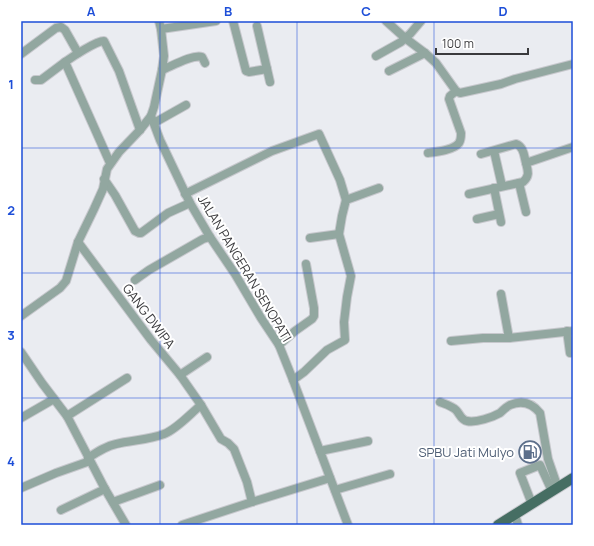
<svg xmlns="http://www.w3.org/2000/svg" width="594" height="546" viewBox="0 0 594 546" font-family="Manrope,sans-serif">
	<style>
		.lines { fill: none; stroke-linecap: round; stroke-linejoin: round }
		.minor-casing { stroke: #c7c8cd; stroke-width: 10 }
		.major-casing { stroke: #c7c8cd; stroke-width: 12 }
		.minor { stroke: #92a7a0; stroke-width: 8 }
		.major { stroke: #466e63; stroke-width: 10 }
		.grid { fill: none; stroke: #1d4ed8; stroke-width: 1; stroke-opacity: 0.55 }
		.labels { text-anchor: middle; stroke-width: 4; stroke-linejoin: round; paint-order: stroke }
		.street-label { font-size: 13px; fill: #3a3a3d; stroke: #fff }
		.service-label { font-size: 13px; fill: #4e5e75; stroke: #fff; text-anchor: end }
		.neatline { fill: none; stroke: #1d4ed8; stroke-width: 1.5 }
		.grid-label { font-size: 13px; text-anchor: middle; font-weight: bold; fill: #1d4ed8 }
	</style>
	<rect width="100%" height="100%" fill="#eaecf1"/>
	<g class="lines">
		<g class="minor-casing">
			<g id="minor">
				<polyline points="233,21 246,71 249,72 267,69 270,82"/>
				<polyline points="386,21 405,38 410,34 421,21"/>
				<polyline points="257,26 267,69"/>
				<polyline points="161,29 216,21"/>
				<polyline points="21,54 56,28 61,27 65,30 78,53"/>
				<polyline points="376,56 401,42 405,38 425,53 436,63 456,91 460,93 501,84 515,79 573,64"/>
				<path d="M162,70C172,66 193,54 202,57L205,63"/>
				<polyline points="389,71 425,53"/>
				<polyline points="35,80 41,80 65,62"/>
				<polyline points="151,116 160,140 190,203 210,237 235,274 261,318 279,345 293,380 348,525"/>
				<polyline points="154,123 186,105"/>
				<polyline points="494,151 502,186"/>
				<path d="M428,153C436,152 454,150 459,143C461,140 461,136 461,133L449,99L450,96L456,91"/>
				<path d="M481,154L516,144C524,147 524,156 526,163"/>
				<path d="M110,163L65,62C72,57 96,41 104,41L119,71L140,130"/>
				<polyline points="104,179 115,195 135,231 139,233 141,233 168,213 190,203"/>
				<polyline points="519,183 526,212"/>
				<polyline points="494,188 501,222"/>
				<polyline points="185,194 272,151 319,134 340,180 346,200"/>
				<path d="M469,194L523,182C530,176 528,171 526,163L573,147"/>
				<polyline points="477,219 499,214"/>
				<polyline points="339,234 342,216 346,200 379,188"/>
				<polyline points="78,242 151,340 180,375 201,405 221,439 228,443 234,449 247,482 252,502"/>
				<polyline points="135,280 149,270 203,239 210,237"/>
				<polyline points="501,294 509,338"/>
				<polyline points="21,316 60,288 66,281 78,242 94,209 103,189 107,169 119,152 140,130 151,116 154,107 162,70 164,56 161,29 159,21"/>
				<polyline points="567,331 570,353"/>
				<polyline points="451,341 483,338 509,338 573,331"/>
				<polyline points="279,345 295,331 312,319 314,316 314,308 306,264"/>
				<polyline points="21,352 42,383 67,416 105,489 126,525"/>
				<polyline points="180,375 207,357"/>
				<polyline points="293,380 304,372 327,350 345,340 344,322 347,297 351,276 339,234 310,238"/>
				<path d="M440,402C445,404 452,406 456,410C460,414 461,420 467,421C476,423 493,417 500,413C503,410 506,407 510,405C522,400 532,403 540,413L548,459L558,488"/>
				<polyline points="67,416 127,378"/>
				<polyline points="21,418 54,399"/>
				<polyline points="320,451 368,441"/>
				<path d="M88,458C97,452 106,446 116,444C132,440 149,440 164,434C177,429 190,414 201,405"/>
				<polyline points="21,488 56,473 90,461"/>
				<polyline points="335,490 390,474"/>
				<polyline points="113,502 160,485"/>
				<polyline points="532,504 520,473 540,465 552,491"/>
				<polyline points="61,510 105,489"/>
				<polyline points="515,515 518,525"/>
				<polyline points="182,525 252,502 330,478"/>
			</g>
		</g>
		<g class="major-casing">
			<polyline id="major" points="498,525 573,478"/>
		</g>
		<use href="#minor" class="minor"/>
		<use href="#major" class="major"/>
	</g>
	<path class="grid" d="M160,21V525M297,21V525M434,21V525M21,148H573M21,273H573M21,398H573"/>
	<defs>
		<g id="fuel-ring" transform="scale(1.15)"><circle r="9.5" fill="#fff" stroke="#5c6f8a" stroke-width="1.5"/><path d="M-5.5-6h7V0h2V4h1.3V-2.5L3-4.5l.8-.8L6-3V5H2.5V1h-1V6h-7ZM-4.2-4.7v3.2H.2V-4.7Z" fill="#5c6f8a"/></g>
	</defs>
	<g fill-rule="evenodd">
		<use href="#fuel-ring" x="530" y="452"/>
	</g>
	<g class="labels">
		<g class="street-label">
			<text transform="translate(245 268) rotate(59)" y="5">JALAN PANGERAN SENOPATI</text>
			<text transform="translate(149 316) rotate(53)" y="5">GANG DWIPA</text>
		</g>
		<g class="service-label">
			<text x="514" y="457">SPBU Jati Mulyo</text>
		</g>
	</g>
	<rect width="594" height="546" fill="none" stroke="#ffffff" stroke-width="44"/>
	<path d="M436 48v6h92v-6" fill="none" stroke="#3a3a3d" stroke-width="2"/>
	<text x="442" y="48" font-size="12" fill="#3a3a3d" stroke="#ffffff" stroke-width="3" paint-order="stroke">100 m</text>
	<rect x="22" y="22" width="550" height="502" class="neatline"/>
	<g class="grid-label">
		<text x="91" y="16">A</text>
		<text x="228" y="16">B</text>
		<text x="366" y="16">C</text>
		<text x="503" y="16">D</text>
		<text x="11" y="89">1</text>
		<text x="11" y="215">2</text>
		<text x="11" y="340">3</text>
		<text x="11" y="466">4</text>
	</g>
</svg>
